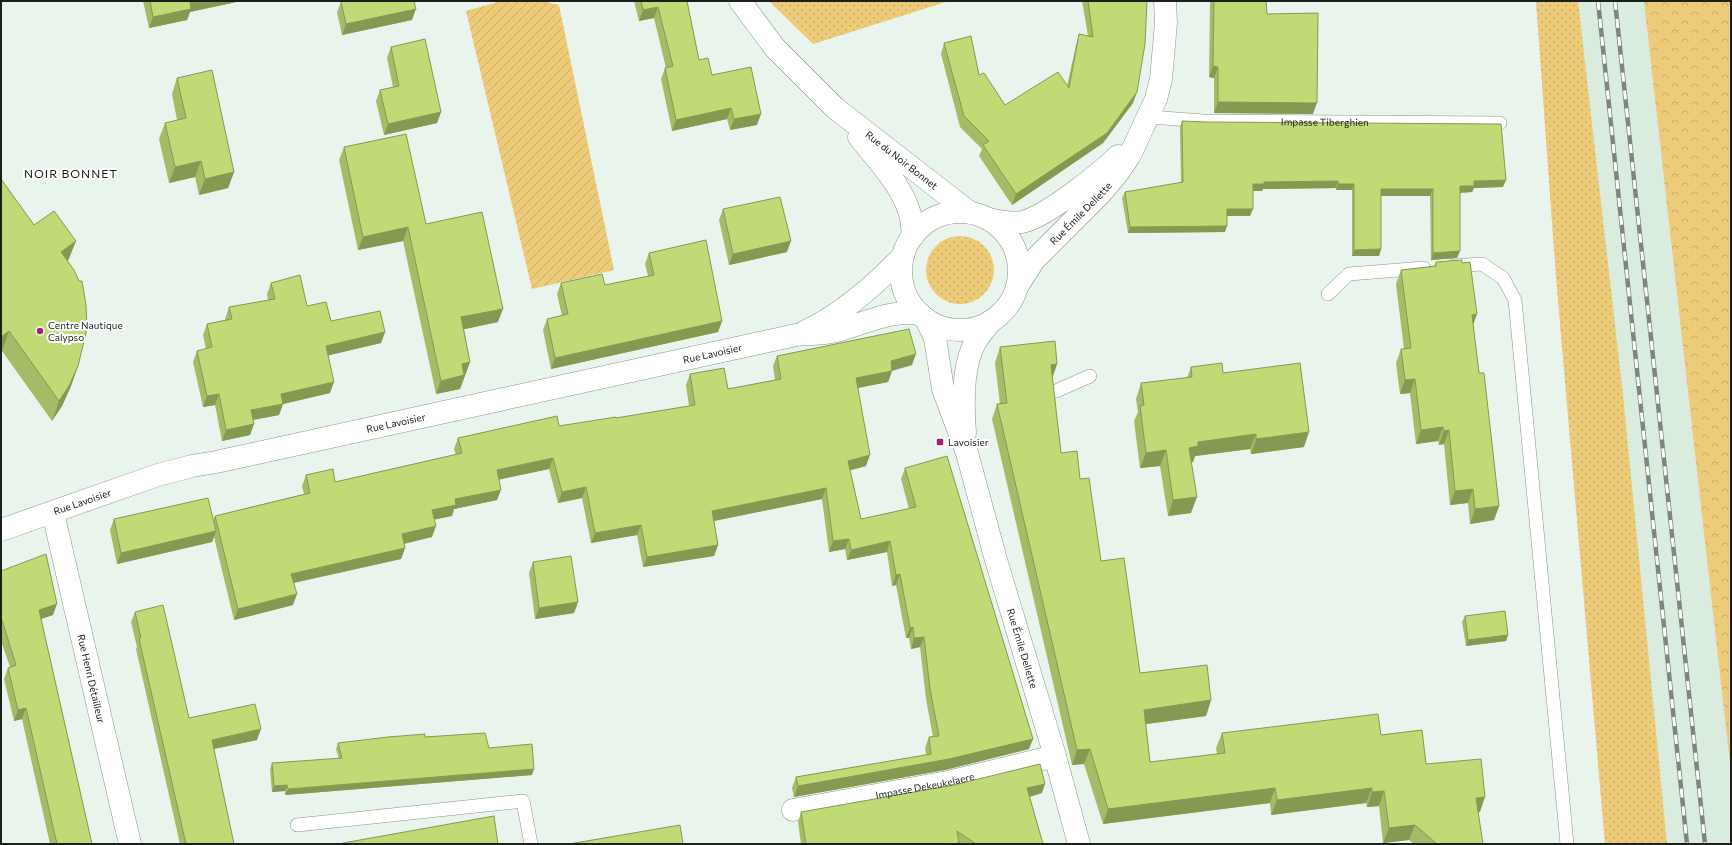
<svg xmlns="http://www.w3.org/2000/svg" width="1732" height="845" viewBox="0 0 1732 845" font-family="Commissioner,sans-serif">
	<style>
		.built { fill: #d9ecde }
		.grass { fill: url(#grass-dots) }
		.forest { fill: url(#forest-crowns) }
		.garden { fill: url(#garden-furrows) }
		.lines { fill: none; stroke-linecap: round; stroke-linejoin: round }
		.service-casing { stroke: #88948b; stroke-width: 14 }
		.minor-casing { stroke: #88948b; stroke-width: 23 }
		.service { stroke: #fff; stroke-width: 13 }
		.minor { stroke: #fff; stroke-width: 22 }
		.rail-casing { stroke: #7e8580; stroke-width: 4.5 }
		.rail { stroke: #fff; stroke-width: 3; stroke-dasharray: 9; stroke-linecap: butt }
		.wall { fill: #a5bb65 }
		.shaded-wall { fill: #869953 }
		.building { fill: #c0da76; stroke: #869953 }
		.poi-dot { fill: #a3206f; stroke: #fff; stroke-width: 1.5 }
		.labels { text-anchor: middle; stroke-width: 4; stroke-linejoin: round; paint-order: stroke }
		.street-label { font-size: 10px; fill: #1b1f1c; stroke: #fff }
		.poi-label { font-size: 10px; fill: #1b1f1c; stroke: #fff; text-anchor: start }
		.quarter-label { font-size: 12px; letter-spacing: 1px; fill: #1b1f1c; stroke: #fff }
	</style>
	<defs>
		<pattern id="grass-dots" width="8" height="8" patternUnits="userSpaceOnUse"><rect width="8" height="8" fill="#eccb79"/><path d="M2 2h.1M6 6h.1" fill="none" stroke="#caae68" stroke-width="1.8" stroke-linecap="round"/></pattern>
		<pattern id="forest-crowns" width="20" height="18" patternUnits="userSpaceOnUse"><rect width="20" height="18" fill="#eccb79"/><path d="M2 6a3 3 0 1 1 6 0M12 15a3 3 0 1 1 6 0" fill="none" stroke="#caae68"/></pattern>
		<pattern id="garden-furrows" width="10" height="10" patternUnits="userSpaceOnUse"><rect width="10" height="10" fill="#eccb79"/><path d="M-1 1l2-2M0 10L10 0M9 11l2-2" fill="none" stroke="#caae68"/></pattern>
	</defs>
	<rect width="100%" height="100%" fill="#e9f5ec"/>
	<polygon class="built" points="1536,1 1731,1 1731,844 1605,844 1556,277"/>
	<g class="grass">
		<polygon points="769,1 949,1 813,44"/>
		<polygon points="1536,1 1578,1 1623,395 1667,844 1605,844 1556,277"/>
		<circle cx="960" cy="270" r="34"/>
	</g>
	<polygon class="forest" points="1644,1 1731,1 1731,772"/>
	<polygon class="garden" points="501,1 543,1 559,5 614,270 532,289 466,11"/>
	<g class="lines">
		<g class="service-casing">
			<g id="service">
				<path id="s1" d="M1149,117L1204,121L1500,123"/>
				<polyline points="1453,266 1482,264 1503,278 1515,300 1567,844"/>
				<polyline points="1328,294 1349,274 1424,268"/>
				<polyline points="1056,391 1090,376"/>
				<polyline points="297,825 523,801 531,844"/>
			</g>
		</g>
		<g class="minor-casing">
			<g id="minor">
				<path id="s2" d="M740,1L775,48L835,108L969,212"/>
				<path d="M859,137C877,160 900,183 909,211C912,219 912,228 913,236"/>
				<circle cx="960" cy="271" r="59"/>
				<path d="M988,219C999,221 1010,224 1022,222C1046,217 1099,174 1118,156"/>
				<path id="s3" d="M1017,287L1034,260L1101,193L1118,173L1130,155L1156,99L1161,79L1166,23L1165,1"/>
				<path id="s4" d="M926,319L935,338L943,389L967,453L996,560L1055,756L1079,844"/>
				<path d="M806,331C843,314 875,285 903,256"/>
				<path d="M965,433C963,407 962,364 976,341C980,334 986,328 991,321"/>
				<path id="s5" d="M53,513L130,844"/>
				<path id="s6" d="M1,530L158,475L192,466L216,462L796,335C809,334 823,334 836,331C864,324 890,309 920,314"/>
				<path id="s7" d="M793,810L948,782L1055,756"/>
			</g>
		</g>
		<use href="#service" class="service"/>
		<use href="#minor" class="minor"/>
		<g class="rail-casing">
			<g id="rail">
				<polyline points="1598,1 1687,844"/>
				<polyline points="1615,1 1705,844"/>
			</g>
		</g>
		<use href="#rail" class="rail"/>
	</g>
	<g class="wall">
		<polygon points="143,1 241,1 190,12 187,20 149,28"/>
		<polygon points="634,1 687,1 699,60 712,75 757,125 730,130 727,119 672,131 661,79 665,68 666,68 654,18 639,21"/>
		<polygon points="1082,1 1147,1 1133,103 1103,143 1012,205 979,156 982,149 960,127 941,54 944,43 979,75 1005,105 1067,86 1076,45 1079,34 1088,36"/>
		<polygon points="1210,1 1266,1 1267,14 1313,114 1214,113 1214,78 1209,77"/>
		<polygon points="341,2 412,20 342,35 337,12"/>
		<polygon points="391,47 441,112 437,123 384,135 376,101 380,90 393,87 387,58"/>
		<polygon points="177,78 234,172 228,188 199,195 195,177 169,183 159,139 165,123 177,120 172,94"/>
		<polygon points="1182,121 1503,187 1474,188 1472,192 1460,193 1460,251 1457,258 1431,260 1430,196 1381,196 1381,249 1379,256 1352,256 1352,190 1336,190 1336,188 1263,189 1262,191 1253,191 1250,216 1227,216 1225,232 1128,233 1122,198 1125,192 1181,183 1180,127"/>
		<polygon points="344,147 426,224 498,322 464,329 470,362 460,389 436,394 403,241 358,250 339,160"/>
		<polygon points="1,179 34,225 68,261 78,366 71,386 62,406 52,421 2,351 1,352"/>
		<polygon points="723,209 787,252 729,265 719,220"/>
		<polygon points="649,253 722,321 718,332 551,369 543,330 547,319 562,316 557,294 561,283 605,285 648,276 645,264"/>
		<polygon points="1436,262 1462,263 1477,314 1473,324 1479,373 1499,506 1494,520 1470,524 1468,503 1450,505 1444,444 1439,445 1438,441 1416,444 1410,393 1400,394 1396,363 1401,349 1404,349 1396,284 1401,270 1434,266"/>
		<polygon points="271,283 331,321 385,332 381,343 328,355 330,393 283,404 279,415 253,420 250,435 222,441 215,405 203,407 193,362 197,351 206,349 203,335 207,324 225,320 225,319 229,307 268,300 267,294"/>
		<polygon points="1000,347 1057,364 1052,378 1061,453 1080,479 1101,561 1140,673 1211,700 1206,716 1146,724 1150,762 1217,754 1216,748 1222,733 1381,735 1426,764 1480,812 1478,812 1483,844 1414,844 1409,840 1383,843 1379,806 1367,807 1366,803 1271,815 1270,803 1103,824 1084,764 1072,765 992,419 997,404 1000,404 995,363"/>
		<polygon points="777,356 912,365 892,371 888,382 858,388 866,466 850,470 861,519 909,509 901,479 905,468 1029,749 945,770 794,797 792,788 796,777 926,755 925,748 929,737 933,737 926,699 920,647 911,649 909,638 906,638 896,585 892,586 887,552 847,560 845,549 829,552 822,499 714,521 718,545 714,556 643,567 637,535 591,543 582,498 558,503 549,469 499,479 497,500 454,509 452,516 434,519 432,537 404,544 405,548 401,559 294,583 293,605 234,620 214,537 212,542 117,564 110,530 114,519 213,521 215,516 304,494 302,486 306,475 335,482 456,455 454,449 458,438 559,426 616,418 689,406 686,385 690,374 728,389 775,380 773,366"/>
		<polygon points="1191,367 1223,373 1304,447 1251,454 1250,449 1195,456 1193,462 1191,462 1191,513 1168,516 1160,466 1140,468 1134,421 1138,412 1136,399 1141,383 1187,378"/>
		<polygon points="533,562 578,602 574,613 535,619 529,573"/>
		<polygon points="1,571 53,615 41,619 92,844 50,844 22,719 14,721 4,679 8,668 10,667 1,641"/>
		<polygon points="135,612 189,718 257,740 214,749 234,844 180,844 136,649 137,647 131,622"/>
		<polygon points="1465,616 1508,635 1506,641 1466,646 1462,622"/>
		<polygon points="425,737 489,748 532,775 285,795 285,791 272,792 270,769 272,763 339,759 336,749 338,743"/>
		<polygon points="1042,793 1030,797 1043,844 801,844 798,822 801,812"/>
	</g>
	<g class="shaded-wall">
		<polygon points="195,1 241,1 190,12 187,20 149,28 153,17 190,2"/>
		<polygon points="658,7 654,18 639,21 643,10"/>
		<polygon points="416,9 412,20 342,35 346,24"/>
		<polygon points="1213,66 1218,67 1214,78 1209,77"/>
		<polygon points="1137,92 1133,103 1103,143 1012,205 1016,194"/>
		<polygon points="1218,102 1317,103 1313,114 1214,113"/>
		<polygon points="731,108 727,119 672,131 676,120"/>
		<polygon points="441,112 437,123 384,135 388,124"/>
		<polygon points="761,114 757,125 730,130 734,119"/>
		<polygon points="201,161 195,177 169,183 175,167"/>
		<polygon points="234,172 228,188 199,195 205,179"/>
		<polygon points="1506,180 1503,187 1474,188 1472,192 1458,193 1460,186 1474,181"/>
		<polygon points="1338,181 1336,188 1263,189 1262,191 1250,191 1253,184 1264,182"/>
		<polygon points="1338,184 1354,184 1352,190 1336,190"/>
		<polygon points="1381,189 1433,189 1430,196 1378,196"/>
		<polygon points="1227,209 1253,209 1250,216 1224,216"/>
		<polygon points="1227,226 1225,232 1128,233 1130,227"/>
		<polygon points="408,227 403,241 358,250 363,237"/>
		<polygon points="76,241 68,261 61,252"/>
		<polygon points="791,241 787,252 729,265 733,254"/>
		<polygon points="1381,249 1379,256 1352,256 1354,250"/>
		<polygon points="1460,251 1457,258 1431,260 1433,253"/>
		<polygon points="503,309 498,322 456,331 461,317"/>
		<polygon points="1477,314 1472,328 1472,315"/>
		<polygon points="722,321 718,332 551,369 555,358"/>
		<polygon points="9,331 2,351 1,352 1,337"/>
		<polygon points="385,332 381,343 322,357 326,346"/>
		<polygon points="916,354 912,365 887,372 891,361"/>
		<polygon points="470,362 460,389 436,394 441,381 462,364"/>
		<polygon points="1057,364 1052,379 1051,365"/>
		<polygon points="78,366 71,386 62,406 52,421 59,401"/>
		<polygon points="892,371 888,382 852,389 856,378"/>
		<polygon points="1415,379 1410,393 1400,394 1405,380"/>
		<polygon points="334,382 330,393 283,404 279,415 247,421 251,410 281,394"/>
		<polygon points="219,394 215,405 203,407 207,396"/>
		<polygon points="254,424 250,435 222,441 226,430"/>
		<polygon points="1443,427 1438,441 1416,444 1421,430"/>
		<polygon points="1449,430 1444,444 1439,445 1444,431"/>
		<polygon points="1309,432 1304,447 1251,454 1256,439"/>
		<polygon points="1256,434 1250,449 1195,456 1193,462 1184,463 1189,448 1198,442"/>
		<polygon points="1166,450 1160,466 1140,468 1146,453"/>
		<polygon points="870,455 866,466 844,472 848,461"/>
		<polygon points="553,458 549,469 493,481 497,470"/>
		<polygon points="586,487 582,498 558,503 562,492"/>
		<polygon points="826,488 822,499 709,522 712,511"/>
		<polygon points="1473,489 1468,503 1450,505 1455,491"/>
		<polygon points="501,490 497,500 454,509 452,516 428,521 432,510 455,499"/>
		<polygon points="1197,497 1191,513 1168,516 1173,500"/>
		<polygon points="1499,506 1494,520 1470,524 1475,509"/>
		<polygon points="641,525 637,535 591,543 595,533"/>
		<polygon points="436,526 432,537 398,545 402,534"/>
		<polygon points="216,531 212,542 117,564 121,553"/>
		<polygon points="849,539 845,549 829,552 833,541"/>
		<polygon points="890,541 887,552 847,560 851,550"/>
		<polygon points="718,545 714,556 643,567 647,557"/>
		<polygon points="405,548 401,559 288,584 291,574"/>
		<polygon points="900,574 896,585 892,586 896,575"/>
		<polygon points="297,594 293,605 234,620 238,609"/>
		<polygon points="578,602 574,613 535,619 539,608"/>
		<polygon points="57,604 53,615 35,621 39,610"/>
		<polygon points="913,627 909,638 906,638 910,628"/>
		<polygon points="1508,635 1506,641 1466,646 1468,640"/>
		<polygon points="924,637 920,647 911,649 914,638"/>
		<polygon points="1211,700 1206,716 1139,725 1144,710"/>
		<polygon points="26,708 22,719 14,721 18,710"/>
		<polygon points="261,729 257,740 208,750 212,740"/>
		<polygon points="1033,739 1029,749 945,770 794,797 798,786"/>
		<polygon points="1090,749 1084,764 1072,765 1077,750"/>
		<polygon points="534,769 532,775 285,795 288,789"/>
		<polygon points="1045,784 1042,793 1024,798 1027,788"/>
		<polygon points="287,785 285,791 272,792 274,786"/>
		<polygon points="1275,788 1270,803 1103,824 1108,809"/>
		<polygon points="1372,788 1366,803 1271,815 1277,800"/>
		<polygon points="1384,791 1379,806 1367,807 1372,792"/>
		<polygon points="1485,797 1480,812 1471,813 1476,798"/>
		<polygon points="1415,825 1409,840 1383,843 1389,828"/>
	</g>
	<g class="building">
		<polygon points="150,1 195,1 190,2 191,9 153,17"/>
		<polygon points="343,1 414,1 416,9 346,24 341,2"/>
		<polygon points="641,1 687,1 699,60 708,58 712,75 751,67 761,114 734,119 731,108 676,120 665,68 673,66 658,7 643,10"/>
		<polygon points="1088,1 1147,1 1145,44 1137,92 1107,133 1016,194 983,145 989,141 964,116 944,43 971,36 979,75 984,73 1005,105 1058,72 1069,88 1079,34 1093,37"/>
		<polygon points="1214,1 1266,1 1267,14 1318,13 1317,103 1218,102 1218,67 1213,66"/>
		<polygon points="425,39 441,112 388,124 380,90 399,86 391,47"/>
		<polygon points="212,70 234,172 205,179 201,161 175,167 165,123 186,118 177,78"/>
		<polygon points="1182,121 1206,122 1501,124 1506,180 1474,181 1474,186 1460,186 1460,251 1433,253 1433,189 1381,189 1381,249 1354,250 1354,184 1338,184 1338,181 1264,182 1264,184 1253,184 1253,209 1227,209 1227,226 1130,227 1125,192 1183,182"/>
		<polygon points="406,134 426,224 482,212 503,309 461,317 470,362 462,364 464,375 441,381 408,227 363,237 344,147"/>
		<polygon points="1,179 34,225 54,211 76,241 61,252 74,270 79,281 82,281 86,305 87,329 78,366 69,386 59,401 9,331 1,337"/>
		<polygon points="780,197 791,241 733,254 723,209"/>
		<polygon points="706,240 722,321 555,358 547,319 568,314 561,283 602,274 605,285 654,275 649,253"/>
		<polygon points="1462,260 1462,263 1470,262 1477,314 1472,315 1479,373 1484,373 1499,506 1475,509 1473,489 1455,491 1449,430 1444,431 1443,427 1421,430 1415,379 1405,380 1401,349 1411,348 1401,270 1436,266 1436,262"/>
		<polygon points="300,275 307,306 326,302 331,321 380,311 385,332 326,346 334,382 281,394 283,404 251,410 254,424 226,430 219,394 207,396 197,351 212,347 207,324 232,319 229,307 275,299 271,283"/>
		<polygon points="909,329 916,354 891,361 892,371 856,378 870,455 848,461 861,519 916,507 905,468 947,456 1033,739 949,759 798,786 796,777 931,754 929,737 939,736 930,689 924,637 914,638 913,627 910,628 900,574 896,575 890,541 851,550 849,539 833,541 826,488 712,511 718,545 647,557 641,525 595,533 586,487 562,492 553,458 497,470 501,490 455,499 456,505 432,510 436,526 402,534 405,548 291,574 297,594 238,609 215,516 310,493 306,475 333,469 335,482 462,453 458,438 557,416 559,426 616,417 616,418 695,405 690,374 724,368 728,389 781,379 777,356"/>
		<polygon points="1055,341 1057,364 1051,365 1061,453 1077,451 1080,479 1089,478 1101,561 1124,558 1140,673 1207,665 1211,700 1144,710 1150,762 1225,753 1222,733 1378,714 1381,735 1422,730 1426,764 1481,759 1485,797 1476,798 1483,844 1437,844 1415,825 1389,828 1384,791 1372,792 1372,788 1277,800 1275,788 1108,809 1090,749 1077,750 997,404 1007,403 1000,347"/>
		<polygon points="1222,363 1223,373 1300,363 1309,432 1256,439 1256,434 1198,442 1198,446 1189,448 1197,497 1173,500 1166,450 1146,453 1140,406 1144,405 1141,383 1192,377 1191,367"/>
		<polygon points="208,498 216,531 121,553 114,519"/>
		<polygon points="46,554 57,604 39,610 92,844 57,844 26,708 18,710 8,668 16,665 2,620 1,621 1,571"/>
		<polygon points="571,556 578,602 539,608 533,562"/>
		<polygon points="163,605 189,718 255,704 261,729 212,740 234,844 186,844 139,639 141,638 135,612"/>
		<polygon points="1505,611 1508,635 1468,640 1465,616"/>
		<polygon points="485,733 489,748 532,744 534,769 288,789 287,785 274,786 272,763 342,758 338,743 388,737 425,734 425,737"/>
		<polygon points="1040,764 1045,784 1027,788 1043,844 976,844 957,831 959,844 806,844 801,812 954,785"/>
		<polygon points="494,816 498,844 343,844 343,843"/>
		<polygon points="680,825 683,844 569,844"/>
	</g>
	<g class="poi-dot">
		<circle cx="40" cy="331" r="4"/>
		<rect x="936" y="438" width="8" height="8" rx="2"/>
	</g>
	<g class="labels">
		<g class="street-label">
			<text dy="4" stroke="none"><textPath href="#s1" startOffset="176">Impasse Tiberghien</textPath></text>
			<text dy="4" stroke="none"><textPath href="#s2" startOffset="228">Rue du Noir Bonnet</textPath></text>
			<text dy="4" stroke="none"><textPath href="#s3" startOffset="98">Rue Émile Dellette</textPath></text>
			<text dy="4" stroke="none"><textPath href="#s6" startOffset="734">Rue Lavoisier</textPath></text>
			<text dy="4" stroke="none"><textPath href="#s6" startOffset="410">Rue Lavoisier</textPath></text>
			<text dy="4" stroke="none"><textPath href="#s6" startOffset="86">Rue Lavoisier</textPath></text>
			<text dy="4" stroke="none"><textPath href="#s4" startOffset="344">Rue Émile Dellette</textPath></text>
			<text dy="4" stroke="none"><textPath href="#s5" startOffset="170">Rue Henri Détailleur</textPath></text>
			<text dy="4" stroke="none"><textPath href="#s7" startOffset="134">Impasse Dekeukelaere</textPath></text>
		</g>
		<g class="poi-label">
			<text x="48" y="329">Centre Nautique<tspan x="48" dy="12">Calypso</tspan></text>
			<text x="948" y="446">Lavoisier</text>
		</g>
		<g class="quarter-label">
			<text x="71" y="178">NOIR BONNET</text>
		</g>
	</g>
	<rect width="1732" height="845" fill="none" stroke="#1b1f1c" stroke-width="4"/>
</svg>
